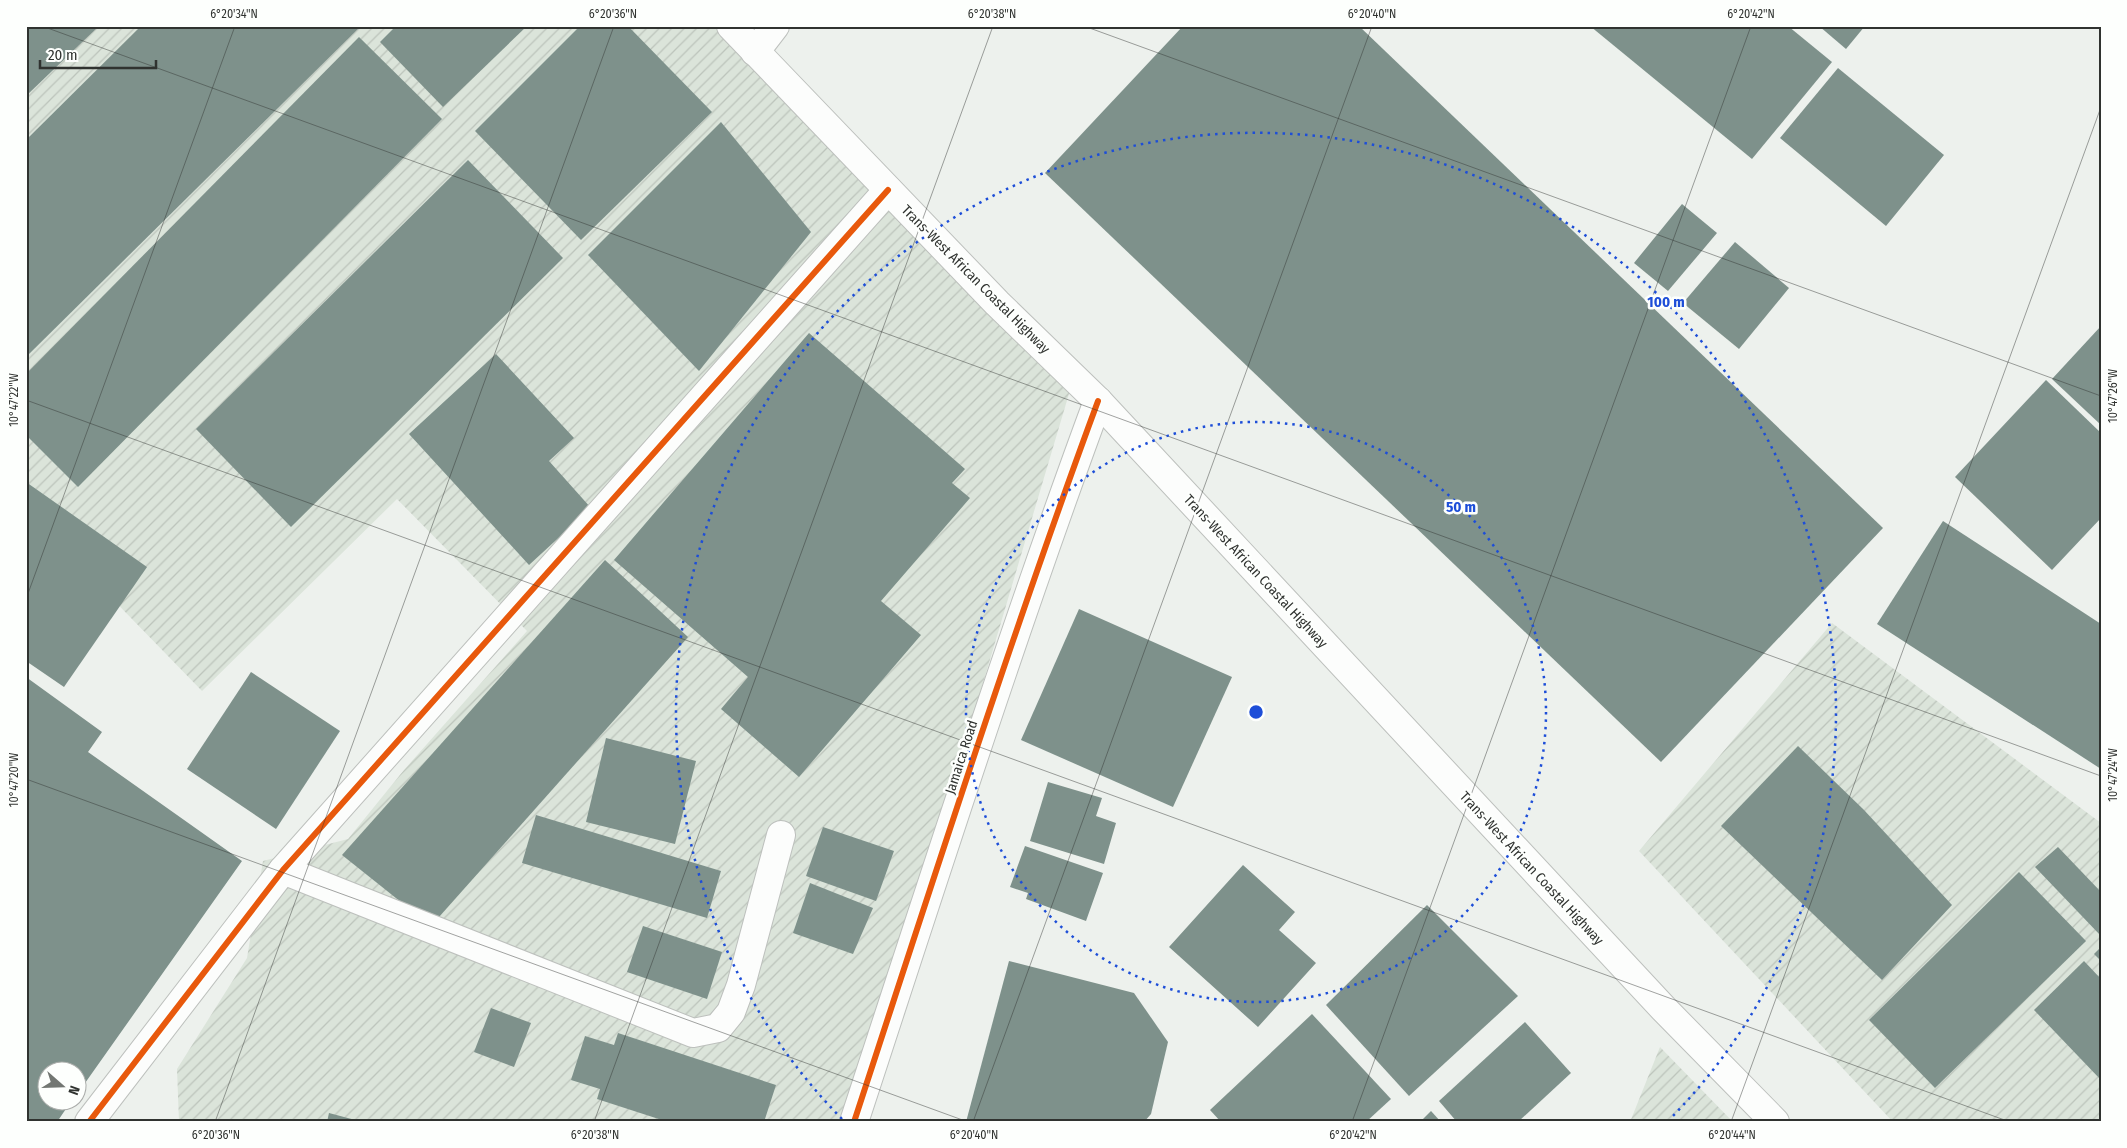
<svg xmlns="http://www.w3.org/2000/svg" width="2127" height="1148" viewBox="0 0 2127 1148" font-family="'Fira Sans Condensed',sans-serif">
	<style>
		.industrial { fill: url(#industrial-furrows) }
		.building { fill: #7e918b }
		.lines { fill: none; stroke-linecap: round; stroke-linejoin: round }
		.minor-casing { stroke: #bdc0bd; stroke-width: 30 }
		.highway-casing { stroke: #bdc0bd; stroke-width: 30 }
		.minor { stroke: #fcfdfc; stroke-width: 28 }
		.highway { stroke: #fcfdfc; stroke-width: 28 }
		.cycleway-casing { stroke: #fdfffd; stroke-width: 9 }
		.cycleway { stroke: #e8590c; stroke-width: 6 }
		.ticks { fill: none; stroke: #303330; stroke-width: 1; stroke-opacity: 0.45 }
		.ring { fill: none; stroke: #1d4ed8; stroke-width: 2.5; stroke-dasharray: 2.5 5 }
		.labels { text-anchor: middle; stroke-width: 5; stroke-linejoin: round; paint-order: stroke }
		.street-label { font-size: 14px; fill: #303330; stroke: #fdfffd }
		.centre { fill: #1d4ed8; stroke: #fdfffd; stroke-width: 2.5 }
		.ring-label { font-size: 15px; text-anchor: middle; font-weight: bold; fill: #1d4ed8; stroke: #fdfffd; stroke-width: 5; stroke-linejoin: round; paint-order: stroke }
		.neatline { fill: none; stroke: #303330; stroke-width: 2 }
		.ticks-label { font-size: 12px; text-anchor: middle; fill: #303330 }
	</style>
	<defs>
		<pattern id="industrial-furrows" width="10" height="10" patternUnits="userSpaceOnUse" patternTransform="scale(1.25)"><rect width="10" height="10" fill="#dbe4da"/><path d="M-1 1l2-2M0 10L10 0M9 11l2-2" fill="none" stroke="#bcc4bb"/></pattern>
	</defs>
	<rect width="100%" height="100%" fill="#edf1ed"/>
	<g class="industrial">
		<polygon points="26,26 717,26 1071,387 983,683 861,1122 179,1122 177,1069 247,958 263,861 348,839 404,770 527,631 397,499 202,691 26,510"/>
		<polygon points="1832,623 2101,823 2101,1122 1893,1122 1639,851"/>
		<polygon points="1660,1047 1733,1122 1630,1122"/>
	</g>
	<g class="building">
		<polygon points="26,26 99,26 26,96"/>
		<polygon points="141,26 361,26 26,357 26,140"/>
		<polygon points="396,26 527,26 443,107 380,42"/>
		<polygon points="580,26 628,26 712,112 581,240 475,131"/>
		<polygon points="1183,26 1359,26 1883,528 1661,762 1045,173"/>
		<polygon points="1590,26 1788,26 1832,62 1752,159"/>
		<polygon points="1819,26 1865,26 1846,49"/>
		<polygon points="359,37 442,119 78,487 26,435 26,374"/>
		<polygon points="1838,68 1944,155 1886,226 1780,138"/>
		<polygon points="721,122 811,232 699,371 588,255"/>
		<polygon points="468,160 563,258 291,527 196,429"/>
		<polygon points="1682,204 1717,233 1668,291 1634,263"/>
		<polygon points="1735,242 1789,288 1739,349 1683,303"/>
		<polygon points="2101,326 2101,425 2052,379"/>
		<polygon points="809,333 965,469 952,483 970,498 881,601 921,635 799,777 721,709 748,677 614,560"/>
		<polygon points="496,354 574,438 549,461 591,508 529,565 409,434"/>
		<polygon points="2046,380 2101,433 2101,518 2052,570 1955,477"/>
		<polygon points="26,482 147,567 64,687 26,661"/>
		<polygon points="1943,521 2101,624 2101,769 1877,624"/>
		<polygon points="605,560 688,637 431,926 342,855"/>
		<polygon points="1079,609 1232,677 1173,807 1021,740"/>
		<polygon points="251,672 340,731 276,829 187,769"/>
		<polygon points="26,677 102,732 88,752 242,861 78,1093 78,1070 48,1070 48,1100 72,1100 57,1122 26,1122"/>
		<polygon points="606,738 696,761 675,844 586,822"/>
		<polygon points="1798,746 1864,810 1952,905 1882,980 1721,826"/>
		<polygon points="1048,782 1102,798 1096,816 1116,823 1104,864 1030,841"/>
		<polygon points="536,815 721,871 707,918 522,863"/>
		<polygon points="823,827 894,851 876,901 806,876"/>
		<polygon points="1025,846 1103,873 1086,921 1026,899 1028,893 1010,887"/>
		<polygon points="2058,847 2101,892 2101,936 2035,867"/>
		<polygon points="1243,865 1295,912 1279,930 1316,963 1258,1027 1169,947"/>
		<polygon points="2019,872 2086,941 1935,1088 1869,1020"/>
		<polygon points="810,883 873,908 853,954 793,933"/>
		<polygon points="1427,905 1518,996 1409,1096 1326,1005"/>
		<polygon points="643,926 722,952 707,999 627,972"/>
		<polygon points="2101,947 2101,961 2094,954"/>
		<polygon points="1009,961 1134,993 1168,1042 1151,1114 1144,1122 966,1122"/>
		<polygon points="2084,961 2101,979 2101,1080 2034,1010"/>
		<polygon points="491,1008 531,1023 514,1067 474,1052"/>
		<polygon points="1312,1014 1391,1099 1366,1122 1221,1122 1210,1110"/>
		<polygon points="1525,1022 1571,1073 1518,1122 1457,1122 1439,1101"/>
		<polygon points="618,1033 776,1085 764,1122 668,1122 597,1099 600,1089 571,1080 585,1036 614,1045"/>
		<polygon points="1431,1111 1441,1122 1420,1122"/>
		<polygon points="329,1113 359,1121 359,1122 327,1122"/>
	</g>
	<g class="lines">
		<g class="minor-casing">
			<g id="minor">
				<polyline points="755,52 775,26"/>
				<polyline points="283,870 693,1033 718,1028 731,1012 741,985 781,835"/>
				<polyline points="89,1122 283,870 888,190"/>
				<path d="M854,1122C933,881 1010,639 1098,401"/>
			</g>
		</g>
		<g class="highway-casing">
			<polyline id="highway" points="731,26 997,303 1098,401 1664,1009 1775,1122"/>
		</g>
		<use href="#minor" class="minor"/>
		<use href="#highway" class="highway"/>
		<g class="cycleway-casing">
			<g id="cycleway">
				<polyline points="89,1122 283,870 888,190"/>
				<path d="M854,1122C933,881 1010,639 1098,401"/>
			</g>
		</g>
		<use href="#cycleway" class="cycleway"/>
	</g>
	<path class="ticks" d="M42,26L2101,776M1084,26L2101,396M26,400L2010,1122M26,599L235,26M26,779L968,1122M215,1122L614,26M594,1122L993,26M973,1122L1372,26M1352,1122L1751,26M1731,1122L2101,107"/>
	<g class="ring">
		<circle cx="1256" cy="712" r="290"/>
		<path d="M842 1119A580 580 0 1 1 1670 1119"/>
	</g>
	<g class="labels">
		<g class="street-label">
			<text transform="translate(976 279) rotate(45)" y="5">Trans-West African Coastal Highway</text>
			<text transform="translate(1256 571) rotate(47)" y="5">Trans-West African Coastal Highway</text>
			<text transform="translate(961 757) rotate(-72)" y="5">Jamaica Road</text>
			<text transform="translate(1532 868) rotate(47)" y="5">Trans-West African Coastal Highway</text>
		</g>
	</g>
	<circle cx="1256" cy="712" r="8" class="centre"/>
	<g class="ring-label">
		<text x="1666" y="307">100 m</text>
		<text x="1461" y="512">50 m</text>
	</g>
	<rect width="2127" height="1148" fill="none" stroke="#fdfffd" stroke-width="55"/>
	<g transform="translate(62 1086) rotate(110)"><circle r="24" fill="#fdfffd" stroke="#abadab"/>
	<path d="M0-4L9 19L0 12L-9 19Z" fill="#727672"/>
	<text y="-8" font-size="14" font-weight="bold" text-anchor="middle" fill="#303330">N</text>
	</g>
	<path d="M40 60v8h116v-8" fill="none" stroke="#303330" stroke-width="2.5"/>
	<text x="48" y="60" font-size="15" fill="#303330" stroke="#fdfffd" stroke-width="4" paint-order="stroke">20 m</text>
	<rect x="28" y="28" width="2072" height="1092" class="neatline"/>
	<g class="ticks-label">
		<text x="234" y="18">6°20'34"N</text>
		<text x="613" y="18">6°20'36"N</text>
		<text x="992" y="18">6°20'38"N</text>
		<text x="1372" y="18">6°20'40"N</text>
		<text x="1751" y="18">6°20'42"N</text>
		<text transform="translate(2113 396) rotate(-90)" y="4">10°47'26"W</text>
		<text transform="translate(14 400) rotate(-90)" y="4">10°47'22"W</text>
		<text transform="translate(2113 775) rotate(-90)" y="4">10°47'24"W</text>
		<text transform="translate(14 780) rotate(-90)" y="4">10°47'20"W</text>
		<text x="216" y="1139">6°20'36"N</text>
		<text x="595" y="1139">6°20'38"N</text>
		<text x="974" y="1139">6°20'40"N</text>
		<text x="1353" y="1139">6°20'42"N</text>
		<text x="1732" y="1139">6°20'44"N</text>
	</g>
</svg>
